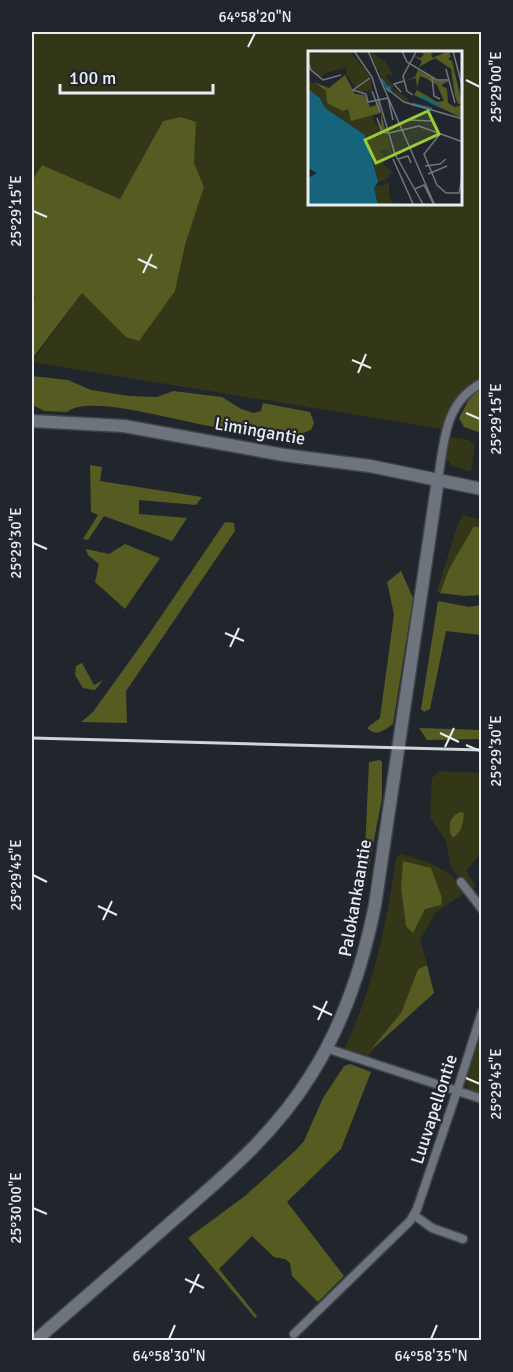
<svg xmlns="http://www.w3.org/2000/svg" width="513" height="1372" viewBox="0 0 513 1372" font-family="Signika,sans-serif">
	<style>
		.green { fill: #333617; fill-rule: evenodd }
		.forest { fill: #555b21 }
		.lines { fill: none; stroke-linecap: round; stroke-linejoin: round }
		.minor-casing { stroke: #40444a; stroke-width: 11 }
		.secondary-casing { stroke: #40444a; stroke-width: 15 }
		.minor { stroke: #6e747d; stroke-width: 8 }
		.secondary { stroke: #6e747d; stroke-width: 12 }
		.rail { stroke: #d1d5da; stroke-width: 3 }
		.ticks { fill: none; stroke: #e9edf2; stroke-width: 2 }
		.labels { text-anchor: middle; stroke-width: 4.5; stroke-linejoin: round; paint-order: stroke }
		.street-label { font-size: 18px; fill: #e9edf2; stroke: #21262d }
		.inset-river { fill: none; stroke: #16637c; stroke-width: 3 }
		.inset-road { fill: none; stroke: #71767c; stroke-width: 1.5 }
		.view { fill: #99cb36; fill-opacity: 0.15; stroke: #99cb36; stroke-width: 3 }
		.inset-edge { fill: none; stroke: #e9edf2; stroke-width: 3 }
		.neatline { fill: none; stroke: #e9edf2; stroke-width: 2 }
		.ticks-label { font-size: 15px; text-anchor: middle; fill: #e9edf2 }
	</style>
	<rect width="100%" height="100%" fill="#21262d"/>
	<g class="green">
		<path d="M32,32H481V379C451,392 458,407 441,429L32,362L82,293L126,337L175,291L185,245L204,187L194,163L196,122L163,121L120,199L42,165L32,181ZM309,52H460V204H309Z"/>
		<polygon points="453,437 469,440 475,445 471,471 454,467 446,459 448,439"/>
		<polygon points="463,515 481,520 481,528 474,526 449,569 440,593 437,591 458,524"/>
		<polygon points="440,771 481,773 481,853 466,871 476,886 470,890 451,868 446,841 430,817 432,778"/>
		<path d="M401,854C428,861 450,869 466,892L435,913L420,940L427,965L418,969L401,1013L367,1057L348,1051L345,1047C374,986 386,926 396,858Z"/>
		<polygon points="481,1027 481,1094 469,1089 465,1079"/>
	</g>
	<g class="forest">
		<polygon points="181,117 196,122 194,163 204,187 185,245 175,291 139,341 126,337 82,293 32,359 32,303 35,297 32,296 32,181 42,165 120,199 163,121"/>
		<path d="M32,376L68,380L91,390L129,396L157,397L173,391L222,397L241,409L254,413L261,411L263,403L310,412L314,423L311,430C258,455 101,385 67,412L45,411L32,405Z"/>
		<polygon points="481,388 481,433 464,427 459,418 472,394"/>
		<polygon points="90,465 102,467 100,481 202,497 196,505 139,500 139,514 187,518 172,541 104,516 88,540 83,539 98,515 91,512"/>
		<polygon points="225,522 234,523 235,531 126,691 127,723 81,722 93,712 149,634"/>
		<polygon points="474,526 481,528 481,595 465,596 440,593 449,569"/>
		<polygon points="125,544 160,558 125,609 95,582 99,564 88,555 86,549 109,554"/>
		<path d="M401,571L413,598L393,724C383,731 377,737 367,728L380,718L394,614L387,582Z"/>
		<polygon points="438,601 469,607 481,605 481,635 446,631 430,709 424,712 421,709"/>
		<polygon points="82,663 94,685 103,680 95,690 83,688 75,675 76,666"/>
		<polygon points="419,728 481,730 481,739 427,740"/>
		<polygon points="380,760 382,762 382,798 363,897 369,762"/>
		<path d="M460,812L464,813C463,823 462,831 454,837L451,836C449,825 448,818 460,812Z"/>
		<polygon points="403,861 431,868 442,898 441,905 425,909 413,933 406,926 401,887"/>
		<polygon points="427,965 434,993 369,1052 401,1013 418,969"/>
		<polygon points="350,1064 371,1072 341,1149 287,1202 344,1276 318,1302 292,1276 290,1263 285,1259 274,1257 252,1236 219,1269 257,1316 255,1318 188,1238 245,1196 296,1150 304,1141 323,1098 344,1066"/>
	</g>
	<g class="lines">
		<g class="minor-casing">
			<g id="minor">
				<path d="M438,480C444,443 444,402 482,383"/>
				<polyline points="461,882 482,909"/>
				<polyline points="326,1048 482,1099"/>
				<polyline points="414,1215 432,1228 463,1239"/>
				<polyline points="294,1334 410,1221 417,1209 457,1091 482,1012"/>
			</g>
		</g>
		<g class="secondary-casing">
			<g id="secondary">
				<polyline points="32,421 124,426 284,455 370,466 482,489"/>
				<path d="M36,1340C81,1301 126,1262 170,1223C223,1177 273,1136 311,1075C344,1023 363,965 375,905L438,480"/>
			</g>
		</g>
		<use href="#minor" class="minor"/>
		<use href="#secondary" class="secondary"/>
		<polyline class="rail" points="32,738 482,750"/>
	</g>
	<path class="ticks" d="M248,47L255,33M466,80L480,87M33,211L47,217M138,259L157,268M143,273L152,254M352,360L371,368M358,373L366,354M466,413L480,419M33,543L47,549M225,633L244,641M230,647L239,628M440,733L459,742M466,745L480,751M445,747L454,728M33,875L47,882M98,906L117,915M103,920L112,901M313,1006L332,1015M318,1020L327,1001M466,1078L480,1084M33,1208L47,1214M185,1279L204,1288M190,1293L199,1274M169,1339L175,1325M431,1339L437,1325"/>
	<g class="labels">
		<g class="street-label">
			<text transform="translate(260 431) rotate(10)" y="6">Limingantie</text>
			<text transform="translate(355 898) rotate(-80)" y="6">Palokankaantie</text>
			<text transform="translate(434 1109) rotate(-72)" y="6">Luuvapellontie</text>
		</g>
	</g>
	<g transform="translate(308 51)">
		<rect width="154" height="154" fill="#21262d"/>
		<path d="M41,0L62,24L64,39L52,42L38,23L39,17L17,22L13,27L2,17L0,3ZM61,0L76,10L81,5L77,10L86,25L78,23L79,28L86,34L84,38L100,47L101,53L78,36L70,22L74,16L70,19ZM0,29L18,40L32,57L40,58L43,67L65,64L66,70L79,83L84,103L78,98L70,101L75,102L76,114L84,121L78,129L68,132L57,84L17,57L12,47L0,38ZM81,132V146L87,154H70L66,136Z" fill="#333617"/>
		<path d="M111,0H123L124,7L141,0L143,6L140,8L144,10L154,52L150,53L147,45L143,18L127,7L111,16L114,10L106,5L113,7L116,3ZM110,19L130,30H141L133,34L139,38L140,52L147,56L154,54V67L106,44L109,39L129,51L136,50L129,34L119,28L112,25L109,37L108,27L97,30L107,26ZM37,24L47,43L57,44L62,56L69,54L70,48L78,82L73,78V62L43,70L40,58L35,60L19,52L18,40L6,31L21,37Z" fill="#555b21"/>
		<path d="M0,38L12,47L17,57L57,84L70,131L66,137L70,154H0V127L9,122L0,117Z" fill="#16637c"/>
		<path class="inset-river" d="M73,28L82,41L81,35M112,45L131,55M104,53L124,58"/>
		<path class="inset-road" d="M46,0L64,26L87,103L116,155M60,0L127,155M94,0L99,11L129,29H141M145,0L155,39M0,11L3,19L15,29L33,24M138,18L147,52M124,26L126,45L132,48M62,27L45,39L58,43L60,51L80,47L85,69M78,37L96,51L155,68M64,40L72,61M93,41L86,33L96,30M105,44L99,40L95,25L108,1M69,67L74,81L81,82M102,69L123,70M81,82L111,75L155,91M132,83L116,103L129,134L138,142H151L154,127M85,108L106,155M90,108L100,105L103,112M117,115L132,113L138,108M120,123L139,115M107,138L116,134L126,154"/>
		<path class="view" d="M120,60L131,83L68,112L57,89Z"/>
		<rect width="154" height="154" class="inset-edge"/>
	</g>
	<rect width="513" height="1372" fill="none" stroke="#21262d" stroke-width="66"/>
	<path d="M60 84v9h153v-9" fill="none" stroke="#e9edf2" stroke-width="3"/>
	<text x="69" y="84" font-size="18" fill="#e9edf2" stroke="#21262d" stroke-width="4.5" paint-order="stroke">100 m</text>
	<rect x="33" y="33" width="447" height="1306" class="neatline"/>
	<g class="ticks-label">
		<text x="255" y="22">64°58'20"N</text>
		<text transform="translate(496 87) rotate(-90)" y="5">25°29'00"E</text>
		<text transform="translate(16 211) rotate(-90)" y="5">25°29'15"E</text>
		<text transform="translate(496 419) rotate(-90)" y="5">25°29'15"E</text>
		<text transform="translate(16 543) rotate(-90)" y="5">25°29'30"E</text>
		<text transform="translate(496 751) rotate(-90)" y="5">25°29'30"E</text>
		<text transform="translate(16 875) rotate(-90)" y="5">25°29'45"E</text>
		<text transform="translate(496 1084) rotate(-90)" y="5">25°29'45"E</text>
		<text transform="translate(16 1208) rotate(-90)" y="5">25°30'00"E</text>
		<text x="169" y="1361">64°58'30"N</text>
		<text x="431" y="1361">64°58'35"N</text>
	</g>
</svg>
